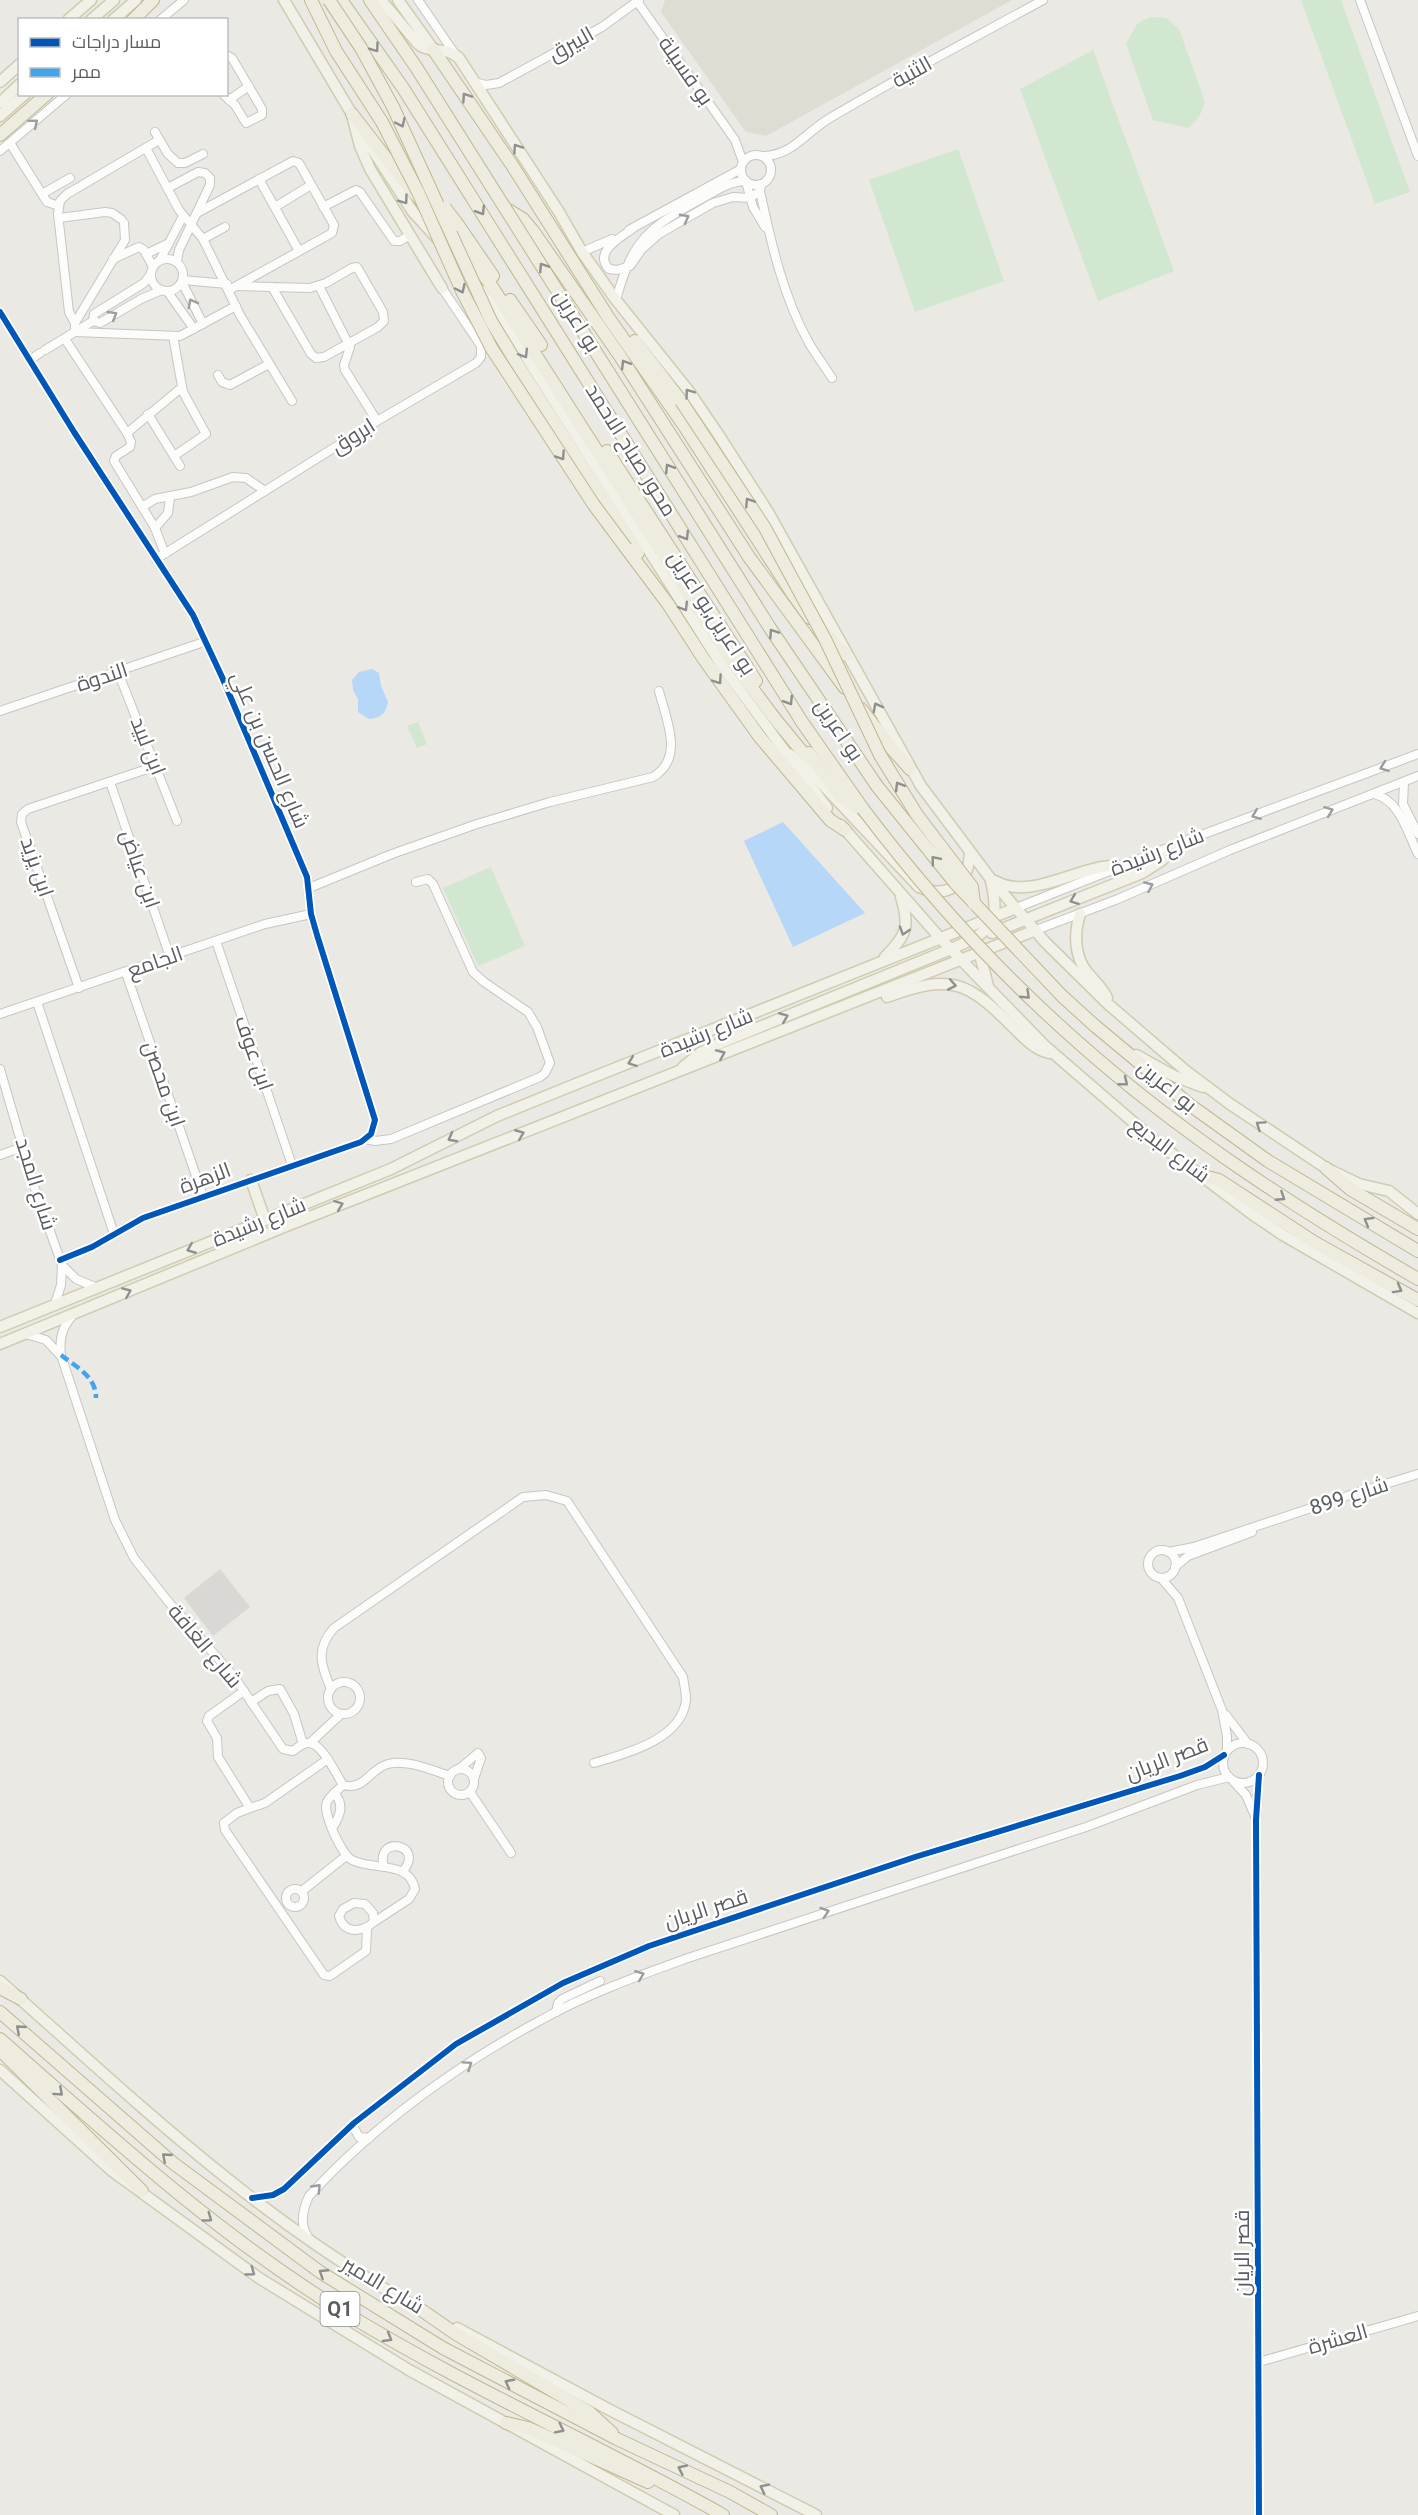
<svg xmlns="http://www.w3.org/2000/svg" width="1418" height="2515" viewBox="0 0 1418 2515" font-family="Roboto,Cairo,sans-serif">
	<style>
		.industrial { fill: #d9d8d4 }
		.education { fill: #dedcd3 }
		.green { fill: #d1e7d0 }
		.water { fill: #b6d7f7 }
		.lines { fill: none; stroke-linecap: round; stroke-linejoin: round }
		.minor-casing { stroke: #c6c6c5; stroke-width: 10 }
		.major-casing { stroke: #d2cbb1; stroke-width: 13 }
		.highway-casing { stroke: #c2b691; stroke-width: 14 }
		.minor { stroke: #fcfcfb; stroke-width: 8 }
		.major { stroke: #f2f1e7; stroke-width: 10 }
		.highway { stroke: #eeecdf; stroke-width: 12 }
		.highway-bridge-casing { stroke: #c2b691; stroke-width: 14; stroke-linecap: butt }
		.highway-bridge { stroke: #eeecdf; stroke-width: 12 }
		.quiet { stroke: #40a5ee; stroke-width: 4.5; stroke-dasharray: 9 4.5; stroke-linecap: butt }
		.cycleway-casing { stroke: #fff; stroke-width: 10 }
		.cycleway { stroke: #0057b8; stroke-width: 6 }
		.oneway { stroke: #8e8f8e }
		.oneway2 { stroke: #9b9d9f }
		.oneway3 { stroke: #8f9191 }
		.labels { text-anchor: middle; stroke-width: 5; stroke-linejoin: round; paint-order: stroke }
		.shield { fill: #fff; stroke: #8c8e91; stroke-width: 1.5 }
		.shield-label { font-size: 20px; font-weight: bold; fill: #5a5d62 }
		.street-label { font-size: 21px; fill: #5a5d62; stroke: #fff }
	</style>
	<rect width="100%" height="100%" fill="#eae9e4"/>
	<polygon class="industrial" points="220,1569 250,1607 213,1636 184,1598"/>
	<polygon class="education" points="665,0 1012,0 766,136 746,132 661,12"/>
	<g class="green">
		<polygon points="1301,0 1341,0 1410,192 1375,204"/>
		<polygon points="1150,17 1166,18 1179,29 1205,102 1199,117 1189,128 1153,120 1126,44 1137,24"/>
		<polygon points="1093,50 1174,271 1098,301 1020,89"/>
		<polygon points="958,149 1004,281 915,312 869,180"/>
		<polygon points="418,722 427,744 417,748 407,726"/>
		<polygon points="491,867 525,946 478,966 443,888"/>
	</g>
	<g class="water">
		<path d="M372,669L379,673L381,686L388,702C386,713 381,718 369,719L358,712V699L353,690L352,680L359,672Z"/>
		<polygon points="783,822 865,913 793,947 744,841"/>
	</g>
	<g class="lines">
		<g class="minor-casing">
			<g id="minor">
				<polyline points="418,0 455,54"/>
				<polyline points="636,0 735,140 743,162"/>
				<polyline points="1360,0 1418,156"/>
				<polyline points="160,20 184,0"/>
				<polyline points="474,82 486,85 499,83 602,27 639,0"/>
				<polyline points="223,94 235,105 246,123 262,115 262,109 232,58 226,55"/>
				<polyline points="229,100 249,86"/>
				<polyline points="155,132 168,154 178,163 185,163 203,154"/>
				<polyline points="159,140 67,194 60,201 58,214 69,312 75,323 75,332 180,336 236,306"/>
				<polyline points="10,143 47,202 59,206"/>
				<polyline points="146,148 179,210 203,239 240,315 292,401"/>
				<polyline points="0,151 67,94"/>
				<circle cx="756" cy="170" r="15"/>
				<path d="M764,156C793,155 806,132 830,118C899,77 972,39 1043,0"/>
				<polyline points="259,179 299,251"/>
				<polyline points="746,182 753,207 765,227"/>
				<polyline points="168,188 198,172 205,173 210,178 210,185 179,250 177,261"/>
				<path d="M760,191C771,242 783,297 809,343C816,355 825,367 832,378"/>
				<polyline points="42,194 70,178"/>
				<polyline points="275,207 311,185"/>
				<polyline points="323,207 356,190 360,192 394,241 400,241 410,235"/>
				<polyline points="197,213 293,161 299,163 334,225 332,233 229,290"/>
				<polyline points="59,218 105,212 112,213 121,219"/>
				<path d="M632,229C620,238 593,252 609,269L617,270L630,266L642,249L659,234L713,203L733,197L750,198L760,191L761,184"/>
				<polyline points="629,230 741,169"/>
				<polyline points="203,239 225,227"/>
				<polyline points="582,252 612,239"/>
				<polyline points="146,254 169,243"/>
				<circle cx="167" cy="275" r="16"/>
				<polyline points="113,259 139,247 144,250 153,267"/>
				<polyline points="160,260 183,216"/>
				<polyline points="151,274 144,283 94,314 93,321 100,323 141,299 162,290"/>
				<polyline points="183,280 227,284"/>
				<polyline points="182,282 203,324"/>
				<polyline points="238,286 310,288 326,283 352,268 357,267 383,312 384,321 378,327 324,357 316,358 311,354 272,287"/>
				<polyline points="319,286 350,347 344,365 345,370 377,421"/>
				<polyline points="167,291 194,329"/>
				<path d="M616,300C633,238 648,228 703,198C716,191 730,181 746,181"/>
				<polyline points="0,312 74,432 193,615 222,677 307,877 311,914 317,935 375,1120 371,1134 361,1142 143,1218 92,1247 60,1260"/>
				<polyline points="75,323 125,240 124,223"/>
				<polyline points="173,336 183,392 206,434 174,456"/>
				<polyline points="65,339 127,433 131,442 130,447 116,456 114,461 155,528 165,554"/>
				<polyline points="45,350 93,321"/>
				<polyline points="30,360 40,353"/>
				<polyline points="218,375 222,382 230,385 269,364"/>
				<polyline points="148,414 180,466"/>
				<polyline points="127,433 181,388"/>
				<polyline points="142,507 155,499 191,492 233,477 246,478 265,491"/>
				<polyline points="155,528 168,513 170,497"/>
				<polyline points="156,559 377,421 476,363 481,357 481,346 442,288"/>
				<polyline points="118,672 177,821"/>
				<polyline points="0,711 204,642"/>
				<polyline points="110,782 170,957"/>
				<polyline points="1404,782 1403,804 1418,834"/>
				<path d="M1374,794C1400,800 1407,832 1418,854"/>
				<path d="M309,888L392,854L477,824L550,802L653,777C685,758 666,719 659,691"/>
				<polyline points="1016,908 1180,843 1418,754"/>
				<polyline points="1036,930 1118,899 1230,850 1418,776"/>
				<polyline points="216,941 292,1165"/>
				<polyline points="126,973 203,1196"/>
				<polyline points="79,988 21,822 22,814 28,809 156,766"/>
				<polyline points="37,1002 114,1234"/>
				<polyline points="0,1014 265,924 311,914"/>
				<polyline points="0,1069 34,1186 62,1265 61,1285 55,1304"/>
				<polyline points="366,1139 375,1141 391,1139 540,1077 545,1073 550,1063 537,1027 528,1012 484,982 473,972 433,884 428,879 416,882"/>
				<polyline points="0,1155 23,1147"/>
				<polyline points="62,1265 76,1279 95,1287"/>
				<path d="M73,1315C62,1327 59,1339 61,1355L115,1520L134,1558L167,1600L235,1678L283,1749L293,1751C298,1747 304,1742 310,1743C323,1745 336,1774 343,1785C365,1791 369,1769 388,1764C407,1759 431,1770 450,1776"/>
				<polyline points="26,1334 46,1340 60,1355"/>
				<circle cx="1162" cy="1564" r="14"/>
				<polyline points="1169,1552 1194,1547 1362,1491 1418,1474"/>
				<polyline points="1175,1567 1188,1556 1252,1532"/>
				<polyline points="1161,1578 1178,1598 1222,1710 1227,1736 1227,1750"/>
				<circle cx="344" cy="1698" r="16"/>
				<path d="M331,1689C321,1666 315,1649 334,1628L523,1497L546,1495L567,1501L683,1677C684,1684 686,1693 686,1700C682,1740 624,1754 594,1763"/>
				<polyline points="244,1691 209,1716 207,1721 217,1738 218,1757 250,1808 265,1803 328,1759"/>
				<polyline points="251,1702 268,1691 280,1689 294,1714 303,1744"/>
				<polyline points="1226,1715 1248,1744"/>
				<polyline points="310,1743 341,1714"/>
				<circle cx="1243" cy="1763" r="20"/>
				<circle cx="461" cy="1782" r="13"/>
				<polyline points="459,1769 478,1753 481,1758 474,1779"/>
				<polyline points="1234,1782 1246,1795 1255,1816"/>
				<path d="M343,1785C338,1790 330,1796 327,1802C322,1813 342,1855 352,1860C374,1871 409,1860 415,1889L409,1899L374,1922"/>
				<polyline points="470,1792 511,1853"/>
				<polyline points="250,1808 237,1813 224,1823 225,1830 324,1975 330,1976 366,1951 367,1929"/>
				<path d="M332,1828C340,1817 345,1804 334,1793"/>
				<path d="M384,1867C374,1834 426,1844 403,1871"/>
				<circle cx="295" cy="1898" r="9"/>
				<polyline points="302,1891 346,1856"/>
				<path d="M354,1903L365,1904L373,1913L374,1922C361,1933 344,1934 339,1916L343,1909Z"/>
				<polyline points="556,2012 558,2003 562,1999 600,1981"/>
				<polyline points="354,2123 354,2128 359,2137 369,2138"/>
				<polyline points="252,2198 273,2195 284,2189 354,2123 456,2044 563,1983 649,1946 915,1857 1180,1776 1205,1767 1224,1755"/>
				<path d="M308,2237C299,2224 303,2209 309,2196C374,2125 457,2065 541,2020C587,1994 638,1976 688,1958L1086,1827L1197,1785L1229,1777"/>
				<polyline points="1259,2362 1418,2316"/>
				<polyline points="1259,2515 1256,1820 1259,1775"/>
			</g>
		</g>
		<g class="major-casing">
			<g id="major">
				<polyline points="284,0 356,121"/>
				<path d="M381,0L419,45C432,54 446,46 459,58L559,212L582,252L616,300L688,390L718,434L768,512L921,786L990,878L1045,942L1108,1004L1186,1071L1230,1104L1326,1168L1359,1184L1389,1191L1418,1214"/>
				<polyline points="398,0 433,49"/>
				<polyline points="68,20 91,0"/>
				<polyline points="91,20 114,0"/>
				<polyline points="113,20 136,0"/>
				<polyline points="0,82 20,64"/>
				<polyline points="0,103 20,84"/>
				<polyline points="352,115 360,146 370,169 442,288"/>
				<polyline points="0,116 25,94"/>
				<polyline points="365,138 413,212 466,270"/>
				<polyline points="481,290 511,333 722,666 827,808"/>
				<path d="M789,754L806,767L919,887C948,900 969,883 970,852"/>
				<polyline points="841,825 940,938 1045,1046 1154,1140 1252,1214 1283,1235 1418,1313"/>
				<path d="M995,881C1032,902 1081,863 1120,866"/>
				<path d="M1080,914C1074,933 1074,956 1087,972C1094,981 1102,987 1107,998"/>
				<polyline points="992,933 1142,873 1161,861 1180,843"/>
				<polyline points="978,947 988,986"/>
				<path d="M885,957C907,935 910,926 901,897"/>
				<path d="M887,997C952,973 967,981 1015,1029C1025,1039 1034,1049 1049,1053"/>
				<polyline points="1136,1055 1174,1076 1203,1087"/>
				<path d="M683,1067L700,1053L718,1044L951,949C990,932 1001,925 991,881"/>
				<polyline points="251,1180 265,1220"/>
				<polyline points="0,1327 391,1169 497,1116 576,1084 1016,908"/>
				<polyline points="0,1344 284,1227 1036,930"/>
				<path d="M0,1981C133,2099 264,2225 422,2310"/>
				<polyline points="0,2070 112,2171 259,2278 409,2370 674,2515"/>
				<polyline points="457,2328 610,2410 816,2515"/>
			</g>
		</g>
		<g class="highway-casing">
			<g id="highway">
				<polyline points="311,0 336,51 382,122"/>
				<polyline points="341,0 403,88 802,722 863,809"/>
				<polyline points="370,0 416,67 505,208 523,219 533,231 620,356 749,557 845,688"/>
				<polyline points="133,20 153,0"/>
				<polyline points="433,49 512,165 608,317 683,424 792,593 810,618"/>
				<polyline points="352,114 400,176 489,282 730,659 776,720 804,754 812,758"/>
				<polyline points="0,135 47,94"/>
				<polyline points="458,225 493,276"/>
				<polyline points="510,300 541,345"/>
				<polyline points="635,341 681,401"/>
				<polyline points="516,362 638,553"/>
				<polyline points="607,451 756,681"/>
				<polyline points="626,548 668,604 703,658 759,736 830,820 845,830"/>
				<polyline points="822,630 846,655"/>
				<polyline points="861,709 893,750 910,769"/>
				<polyline points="809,753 841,797 859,808"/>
				<polyline points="1094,1025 1190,1105 1268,1161 1418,1251"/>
				<path d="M1080,1044C1185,1137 1297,1209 1418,1279"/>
				<polyline points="1326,1168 1350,1189 1418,1229"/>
				<polyline points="1203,1176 1219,1180 1314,1242 1418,1300"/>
				<polyline points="0,1988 21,1999"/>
				<polyline points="0,2012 173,2163 320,2272 443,2348 617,2439 730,2492 771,2515"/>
				<path d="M0,2039C111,2137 220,2237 347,2314C468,2388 599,2445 723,2515"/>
				<polyline points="0,2050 142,2191"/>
				<polyline points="417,2307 456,2334 589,2412 612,2433"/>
				<polyline points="506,2423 528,2428 648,2482"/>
			</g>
		</g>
		<use href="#minor" class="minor"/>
		<use href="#major" class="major"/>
		<use href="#highway" class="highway"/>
		<g class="highway-bridge-casing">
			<g id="highway-bridge">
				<polyline points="329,0 361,48 393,107 491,321 516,362"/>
				<polyline points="382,122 418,192 462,291 492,349 594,505 626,548"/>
				<polyline points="445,208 458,225"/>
				<polyline points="505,208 770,628 877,786 956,884 1062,996 1094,1025"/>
				<polyline points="681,401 765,528 825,639 880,755 917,815 972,887 974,904"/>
				<path d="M863,809C928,895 999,973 1080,1044"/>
			</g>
		</g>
		<use href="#highway-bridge" class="highway-bridge"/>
		<path class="quiet" d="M61,1355C76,1367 96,1376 96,1398"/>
		<g class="cycleway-casing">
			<g id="cycleway">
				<polyline points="0,312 74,432 193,615 222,677 307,877 311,914 317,935 375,1120 371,1134 361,1142 143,1218 92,1247 60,1260"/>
				<polyline points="252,2198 273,2195 284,2189 354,2123 456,2044 563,1983 649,1946 915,1857 1180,1776 1205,1767 1224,1755"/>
				<polyline points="1259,2515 1256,1820 1259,1775"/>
			</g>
		</g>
		<use href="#cycleway" class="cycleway"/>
	</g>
	<defs><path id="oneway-chevron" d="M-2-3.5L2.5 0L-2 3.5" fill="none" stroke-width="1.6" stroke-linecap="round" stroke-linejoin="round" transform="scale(1.5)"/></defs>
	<g class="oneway">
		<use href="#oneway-chevron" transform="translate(375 48) rotate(54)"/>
		<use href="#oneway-chevron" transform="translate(466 97) rotate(-124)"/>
		<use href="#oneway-chevron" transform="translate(401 123) rotate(65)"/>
		<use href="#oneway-chevron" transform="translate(481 211) rotate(58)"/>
		<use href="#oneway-chevron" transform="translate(543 267) rotate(-123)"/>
		<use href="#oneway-chevron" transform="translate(461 289) rotate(65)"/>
		<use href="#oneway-chevron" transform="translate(625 364) rotate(-122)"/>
		<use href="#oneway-chevron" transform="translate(561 456) rotate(56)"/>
		<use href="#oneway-chevron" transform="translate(669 468) rotate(-122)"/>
		<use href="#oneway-chevron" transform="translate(749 502) rotate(-123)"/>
		<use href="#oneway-chevron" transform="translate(685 536) rotate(58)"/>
		<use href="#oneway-chevron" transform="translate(773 633) rotate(-124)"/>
		<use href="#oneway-chevron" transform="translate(718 680) rotate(55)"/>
		<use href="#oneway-chevron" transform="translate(789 701) rotate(58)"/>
		<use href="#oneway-chevron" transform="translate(899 786) rotate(-121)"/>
		<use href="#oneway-chevron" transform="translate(935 860) rotate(-130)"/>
		<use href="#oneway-chevron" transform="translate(1026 995) rotate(44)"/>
		<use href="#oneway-chevron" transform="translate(1124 1082) rotate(39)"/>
		<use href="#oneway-chevron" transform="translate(1281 1197) rotate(33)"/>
		<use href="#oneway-chevron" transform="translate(1368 1221) rotate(-150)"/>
		<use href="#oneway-chevron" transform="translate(1398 1289) rotate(29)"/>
		<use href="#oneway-chevron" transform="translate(20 2029) rotate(-139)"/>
		<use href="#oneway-chevron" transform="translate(59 2092) rotate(42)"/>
		<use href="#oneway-chevron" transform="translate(166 2157) rotate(-139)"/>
		<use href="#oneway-chevron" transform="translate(208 2218) rotate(36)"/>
		<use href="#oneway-chevron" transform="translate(323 2273) rotate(-147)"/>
		<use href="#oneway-chevron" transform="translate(388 2338) rotate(30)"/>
		<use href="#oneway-chevron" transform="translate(509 2383) rotate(-152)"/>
		<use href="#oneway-chevron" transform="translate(560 2429) rotate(27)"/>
		<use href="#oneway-chevron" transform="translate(682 2469) rotate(-155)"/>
	</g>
	<g class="oneway2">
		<use href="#oneway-chevron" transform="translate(34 123) rotate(-40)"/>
		<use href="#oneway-chevron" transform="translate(685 218) rotate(-28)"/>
		<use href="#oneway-chevron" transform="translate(192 303) rotate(-118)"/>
		<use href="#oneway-chevron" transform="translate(113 315) rotate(-31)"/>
		<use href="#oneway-chevron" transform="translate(1384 767) rotate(160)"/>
		<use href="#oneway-chevron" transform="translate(1329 811) rotate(-21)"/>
		<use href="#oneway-chevron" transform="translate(1256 815) rotate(159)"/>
		<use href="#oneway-chevron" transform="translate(1149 886) rotate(-24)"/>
		<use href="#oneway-chevron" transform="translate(825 1912) rotate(-18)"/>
		<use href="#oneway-chevron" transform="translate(640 1975) rotate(-22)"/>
		<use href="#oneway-chevron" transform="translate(468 2065) rotate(-34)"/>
		<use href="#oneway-chevron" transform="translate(317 2188) rotate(-46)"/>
	</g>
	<g class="oneway3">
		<use href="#oneway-chevron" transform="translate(517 148) rotate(-124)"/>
		<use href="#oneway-chevron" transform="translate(404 200) rotate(54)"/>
		<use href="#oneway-chevron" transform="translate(524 354) rotate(58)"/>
		<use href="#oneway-chevron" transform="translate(689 393) rotate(-126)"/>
		<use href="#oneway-chevron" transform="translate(684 607) rotate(58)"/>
		<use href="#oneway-chevron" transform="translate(877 707) rotate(-118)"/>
		<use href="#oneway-chevron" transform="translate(1074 900) rotate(159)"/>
		<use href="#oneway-chevron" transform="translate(904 931) rotate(108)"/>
		<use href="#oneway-chevron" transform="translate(952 985) rotate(10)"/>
		<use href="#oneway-chevron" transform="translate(784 1017) rotate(-22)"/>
		<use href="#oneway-chevron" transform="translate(721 1054) rotate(-23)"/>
		<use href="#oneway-chevron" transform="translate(632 1062) rotate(159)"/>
		<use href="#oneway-chevron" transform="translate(1260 1125) rotate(-146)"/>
		<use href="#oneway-chevron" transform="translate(520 1134) rotate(-22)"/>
		<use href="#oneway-chevron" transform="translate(452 1138) rotate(152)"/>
		<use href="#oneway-chevron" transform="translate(339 1205) rotate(-21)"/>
		<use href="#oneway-chevron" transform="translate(191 1249) rotate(158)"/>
		<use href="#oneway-chevron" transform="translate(127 1292) rotate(-23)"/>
		<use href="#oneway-chevron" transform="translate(251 2272) rotate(36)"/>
		<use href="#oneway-chevron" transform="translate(764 2488) rotate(-153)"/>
	</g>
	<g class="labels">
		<rect class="shield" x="320.5" y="2292" width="39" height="34" rx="4.5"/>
		<g class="shield-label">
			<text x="340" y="2316">Q1</text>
		</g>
		<g class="street-label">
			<text transform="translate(571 44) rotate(-29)" y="7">البيرق</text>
			<text transform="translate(686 71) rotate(55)" y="7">بو فسيلة</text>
			<text transform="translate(912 72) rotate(-29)" y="7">الثنية</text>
			<text transform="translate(577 321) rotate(58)" y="7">بو اعرين</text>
			<text transform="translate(353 436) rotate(-32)" y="7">ابروق</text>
			<text transform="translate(631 450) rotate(58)" y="7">محور صباح الاحمد</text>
			<text transform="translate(712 613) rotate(57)" y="7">بو اعرين,بو اعرين</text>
			<text transform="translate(102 677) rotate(-18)" y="7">الندوة</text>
			<text transform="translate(839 730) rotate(56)" y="7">بو اعرين</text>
			<text transform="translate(148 746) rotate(68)" y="7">ابن لبيد</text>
			<text transform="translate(270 750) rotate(67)" y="7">شارع الحسن بن علي</text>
			<text transform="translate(1157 852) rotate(-21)" y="7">شارع رشيدة</text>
			<text transform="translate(37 867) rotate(71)" y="7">ابن يزيد</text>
			<text transform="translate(140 869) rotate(71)" y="7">ابن عياض</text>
			<text transform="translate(155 962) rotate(-19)" y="7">الجامع</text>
			<text transform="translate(706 1033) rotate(-22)" y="7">شارع رشيدة</text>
			<text transform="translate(254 1053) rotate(71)" y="7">ابن عوف</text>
			<text transform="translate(164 1084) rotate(71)" y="7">ابن محصن</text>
			<text transform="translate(1167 1086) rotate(39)" y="7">بو اعرين</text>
			<text transform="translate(1170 1150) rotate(37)" y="7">شارع البديع</text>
			<text transform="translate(205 1178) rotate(-20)" y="7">الزهرة</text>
			<text transform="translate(36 1184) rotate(73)" y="7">شارع المجد</text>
			<text transform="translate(259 1222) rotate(-22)" y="7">شارع رشيدة</text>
			<text transform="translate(1349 1496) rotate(-18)" y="7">شارع 899</text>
			<text transform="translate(205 1646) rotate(50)" y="7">شارع الغافة</text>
			<text transform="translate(1167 1759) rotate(-21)" y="7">قصر الريان</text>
			<text transform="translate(706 1909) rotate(-18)" y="7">قصر الريان</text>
			<text transform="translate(1242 2253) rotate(-90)" y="7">قصر الريان</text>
			<text transform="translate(383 2285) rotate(31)" y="7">شارع الامير</text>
			<text transform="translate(1338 2339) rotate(-16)" y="7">العشرة</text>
		</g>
	</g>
	<rect x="18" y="18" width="210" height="78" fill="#ffffff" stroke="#bdbec0" stroke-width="1.5"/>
	<rect x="30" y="38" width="30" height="9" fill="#0057b8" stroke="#bdbec0" stroke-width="1.5"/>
	<text x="72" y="48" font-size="18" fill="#5a5d62">مسار دراجات</text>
	<rect x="30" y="68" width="30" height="9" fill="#40a5ee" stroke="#bdbec0" stroke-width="1.5"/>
	<text x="72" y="78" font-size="18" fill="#5a5d62">ممر</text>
</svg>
